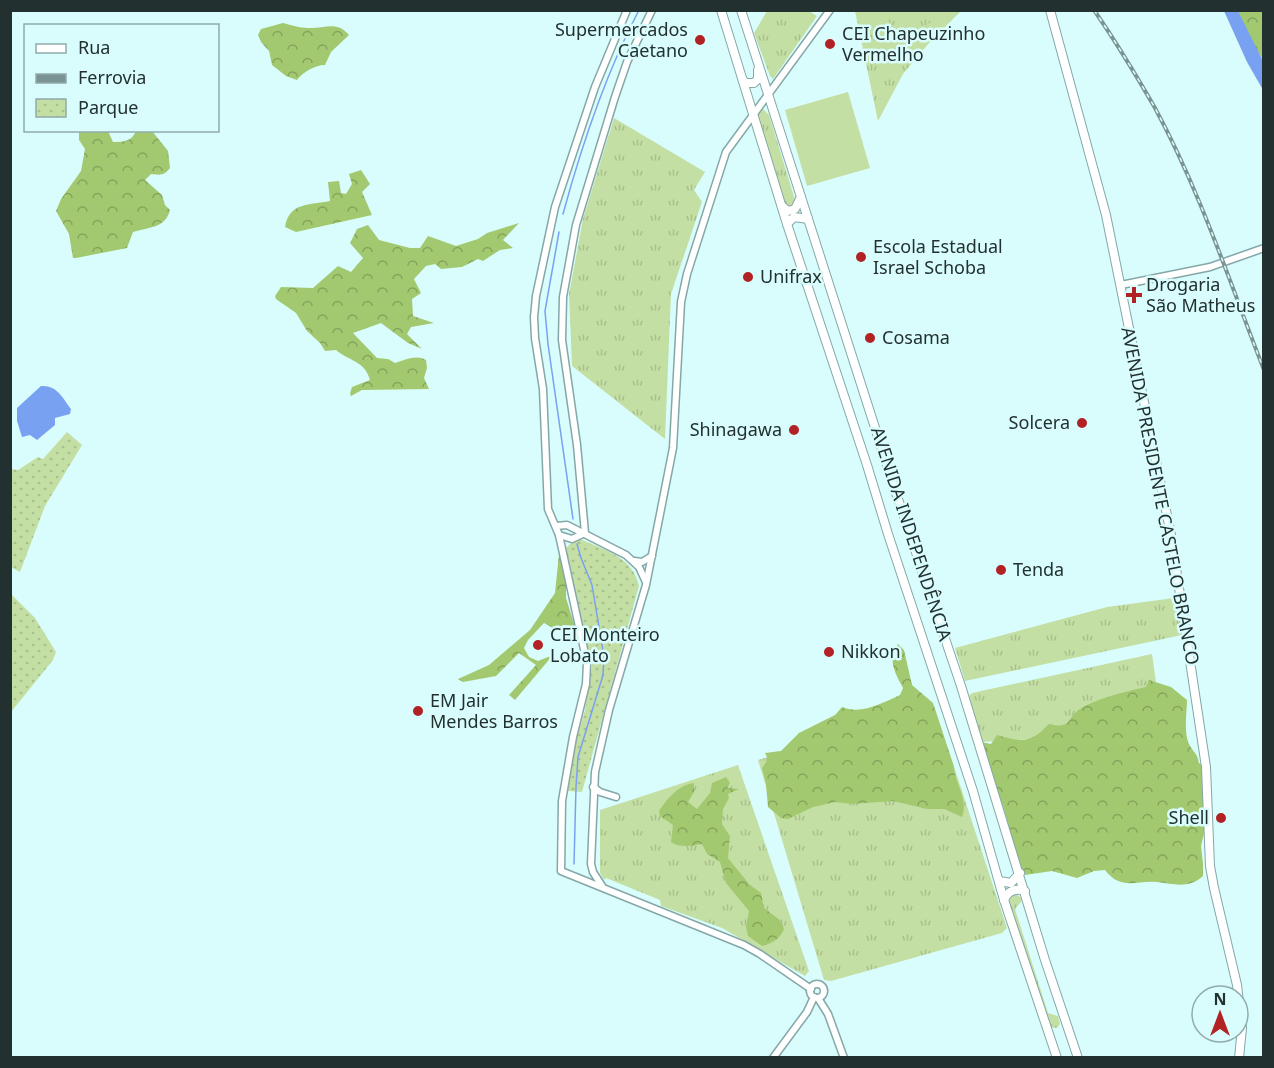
<svg xmlns="http://www.w3.org/2000/svg" width="1274" height="1068" viewBox="0 0 1274 1068" font-family="'Noto Sans',sans-serif">
	<style>
		.grass { fill: url(#grass-tufts) }
		.forest { fill: url(#forest-crowns) }
		.park { fill: url(#park-dots) }
		.garden { fill: #c4dfa4 }
		.water { fill: #79a1f1 }
		.lines { fill: none; stroke-linecap: round; stroke-linejoin: round }
		.stream { stroke: #79a1f1; stroke-width: 1.5 }
		.minor-casing { stroke: #85a7a7; stroke-width: 9 }
		.major-casing { stroke: #85a7a7; stroke-width: 10 }
		.minor { stroke: #fff; stroke-width: 6 }
		.major { stroke: #fff; stroke-width: 8 }
		.rail-casing { stroke: #7b9493; stroke-width: 4 }
		.rail { stroke: #d9fdfc; stroke-width: 1.5; stroke-dasharray: 4.5; stroke-linecap: butt }
		.poi-dot { fill: #b22123; stroke: #d9fdfc; stroke-width: 2 }
		.labels { text-anchor: middle; stroke-width: 5; stroke-linejoin: round; paint-order: stroke }
		.poi-label { font-size: 18px; fill: #223030; stroke: #d9fdfc; text-anchor: start }
		.street-label { font-size: 18px; fill: #223030; stroke: #d9fdfc }
	</style>
	<defs>
		<pattern id="grass-tufts" width="24" height="20" patternUnits="userSpaceOnUse" patternTransform="scale(1.5)"><rect width="24" height="20" fill="#c4dfa4"/><path d="M3 7l-1-3M5 7V3M7 7l1-3M15 17l-1-3M17 17v-4M19 17l1-3" fill="none" stroke="#a8c08e"/></pattern>
		<pattern id="forest-crowns" width="20" height="18" patternUnits="userSpaceOnUse" patternTransform="scale(1.5)"><rect width="20" height="18" fill="#a2c96f"/><path d="M2 6a3 3 0 1 1 6 0M12 15a3 3 0 1 1 6 0" fill="none" stroke="#84a45c"/></pattern>
		<pattern id="park-dots" width="8" height="8" patternUnits="userSpaceOnUse" patternTransform="scale(1.5)"><rect width="8" height="8" fill="#c4dfa4"/><path d="M2 2h.1M6 6h.1" fill="none" stroke="#a8c08e" stroke-width="1.8" stroke-linecap="round"/></pattern>
	</defs>
	<rect width="100%" height="100%" fill="#d9fdfc"/>
	<g class="grass">
		<polygon points="767,11 809,11 817,16 773,79 770,76 754,33"/>
		<polygon points="855,11 961,11 929,43 903,74 878,121"/>
		<polygon points="762,108 769,115 796,203 789,208 783,205 756,115"/>
		<polygon points="614,118 705,172 694,190 702,202 671,294 665,439 572,366 569,294 583,219"/>
		<polygon points="1174,598 1182,635 965,681 955,648 1107,607"/>
		<polygon points="1152,654 1163,732 981,742 969,696 972,693"/>
		<polygon points="934,706 1007,928 1002,933 831,981 824,980 758,760"/>
		<polygon points="738,765 809,971 805,976 722,928 661,906 660,900 606,878 604,880 600,873 600,810"/>
		<polygon points="1015,893 1021,898 1021,902 1015,909 1048,1013 1058,1016 1060,1024 1057,1028 1050,1027 1007,900 1009,896"/>
	</g>
	<g class="forest">
		<polygon points="1229,11 1263,11 1262,58"/>
		<path d="M283,23C291,25 300,28 308,28C324,29 337,20 349,35L331,52L325,65C315,65 303,72 297,80L286,76L272,65L269,51L261,42L258,35L261,29Z"/>
		<path d="M79,131H108L113,142C124,142 132,141 136,131H152L168,151L170,168C164,176 160,175 151,174L145,180L162,195L165,205L170,210C165,229 148,227 133,232L127,248L76,258H73L69,234L56,211L61,199L81,171L85,149L79,140Z"/>
		<path d="M361,170L370,184L362,192L372,215L296,232L285,227C289,202 310,205 330,201L328,182L339,181L341,193L346,194L352,184L349,174Z"/>
		<path d="M519,223L503,240L513,248L500,250L483,261L478,259L462,267L441,269L435,264L426,266L414,279L421,293L412,299L413,316L434,323L411,327L407,334L422,349L408,343L381,323L353,333L377,358L388,359L395,363C404,360 417,354 426,360L427,368L424,378L429,389L362,390L351,396L350,393L352,387L370,380C365,361 349,361 336,350L325,351L320,343L307,331L296,313L276,299L275,296L281,287L313,288L338,266L351,272L363,258L350,243L357,229L368,225L379,240L410,248H420L428,236L456,246L478,239L487,233Z"/>
		<polygon points="562,553 566,582 566,598 575,627 565,625 553,628 544,623 528,640 524,648 529,657 538,661 553,655 515,700 509,695 536,665 519,653 496,676 463,682 458,679 489,665 530,630 555,593 559,554"/>
		<path d="M898,644L904,650L912,685L933,703L954,767C955,784 969,799 962,817L944,809H927L893,801L852,804L835,802L813,807L788,819L781,818L768,807L766,784L762,768L768,759L765,753L781,751L799,733L835,715L842,707C862,715 882,703 900,695L903,688C895,672 887,661 898,644Z"/>
		<path d="M1149,680L1171,687L1187,700C1187,713 1183,733 1190,746C1195,754 1197,753 1199,763L1202,765L1206,825L1201,846L1203,864V876C1189,889 1174,884 1157,882C1136,880 1121,891 1105,870L1094,871L1077,878L1052,871L1025,875L1021,872L1004,809L981,742L991,744L997,735C1022,742 1030,744 1049,724C1055,725 1062,727 1067,723C1070,721 1072,715 1076,712C1090,700 1127,691 1146,687Z"/>
		<path d="M726,777L730,783L727,788L739,789L728,794L729,798L723,809L722,824L730,836L728,858L749,884L761,893L764,908L780,920L784,929C782,937 770,945 762,946L748,936L746,927L749,911L726,883L720,862L707,854L702,844C691,846 680,848 671,842L673,825L660,816L659,811C667,799 678,785 694,783V792L688,802L697,809L710,793L712,783Z"/>
	</g>
	<g class="park">
		<polygon points="67,432 82,445 45,506 20,572 11,567 10,469 18,470 38,457 43,459"/>
		<path d="M580,539C605,550 633,557 639,586L582,792L568,791L576,740L585,710L592,666L566,548L570,544Z"/>
		<polygon points="11,594 35,618 56,652 53,660 11,712"/>
	</g>
	<g class="garden">
		<path d="M874,11H880C896,39 925,33 943,11H949C944,17 940,24 933,29C911,42 886,31 874,11Z"/>
		<polygon points="848,92 870,168 807,186 785,110"/>
	</g>
	<g class="water">
		<polygon points="1224,11 1238,11 1263,61 1263,90 1247,62"/>
		<path d="M41,386C57,385 62,397 71,409L70,414L55,418V425L37,440L30,435L22,437L17,421V408Z"/>
	</g>
	<g class="lines">
		<g class="stream">
			<path d="M563,214C582,144 605,75 639,10"/>
			<polyline points="559,232 545,311 548,344 573,519"/>
			<polyline points="574,864 576,787 578,757 603,675 604,657 592,585 581,558 577,544"/>
		</g>
		<g class="minor-casing">
			<g id="minor">
				<polyline points="627,10 595,87 555,207 536,296 534,317 535,338 543,389 548,509 559,535 587,663 586,684 573,737 562,801 561,871 744,945 760,954 811,989"/>
				<polyline points="1121,285 1210,267 1264,248"/>
				<polyline points="556,526 567,525 626,555 639,567 646,582"/>
				<polyline points="559,535 572,539 585,533 577,445 562,340 563,297 576,225 615,97 627,62 652,10"/>
				<polyline points="634,561 642,562 652,556"/>
				<polyline points="593,787 600,792 616,797"/>
				<polyline points="602,886 593,872 591,864 595,772 609,710 646,585 673,448 681,302 687,274 726,152 830,10"/>
				<circle cx="817" cy="991" r="7"/>
				<polyline points="818,998 828,1014 844,1058"/>
				<polyline points="773,1058 807,1012 814,997"/>
			</g>
		</g>
		<g class="major-casing">
			<g id="major">
				<polyline points="721,10 787,224 867,465 888,534 973,791 1004,900 1057,1058"/>
				<polyline points="741,10 895,490 961,686 1045,960 1078,1058"/>
				<polyline points="1050,10 1106,215 1171,535 1206,767 1210,866 1214,888 1237,985 1242,1028 1239,1058"/>
				<polyline points="743,80 745,83 754,83 758,79 758,70"/>
				<polyline points="782,206 788,211 795,209 801,197"/>
				<polyline points="787,224 794,217 808,219"/>
				<polyline points="999,881 1011,883 1020,873"/>
				<path d="M1004,900C1008,890 1016,888 1025,891"/>
			</g>
		</g>
		<use href="#minor" class="minor"/>
		<use href="#major" class="major"/>
		<g class="rail-casing">
			<path id="rail" d="M1094,10C1116,42 1136,75 1155,108C1200,191 1230,283 1264,370"/>
		</g>
		<use href="#rail" class="rail"/>
	</g>
	<g class="poi-dot">
		<circle cx="700" cy="40" r="6"/>
		<circle cx="830" cy="44" r="6"/>
		<circle cx="861" cy="257" r="6"/>
		<circle cx="748" cy="277" r="6"/>
		<path d="M1131 286h6v6h6v6h-6v6h-6v-6h-6v-6h6z"/>
		<circle cx="870" cy="338" r="6"/>
		<circle cx="1082" cy="423" r="6"/>
		<circle cx="794" cy="430" r="6"/>
		<circle cx="1001" cy="570" r="6"/>
		<circle cx="538" cy="645" r="6"/>
		<circle cx="829" cy="652" r="6"/>
		<circle cx="418" cy="711" r="6"/>
		<circle cx="1221" cy="818" r="6"/>
	</g>
	<g class="labels">
		<g class="poi-label">
			<text x="688" y="36" text-anchor="end">Supermercados<tspan x="688" dy="21">Caetano</tspan></text>
			<text x="842" y="40">CEI Chapeuzinho<tspan x="842" dy="21">Vermelho</tspan></text>
			<text x="873" y="253">Escola Estadual<tspan x="873" dy="21">Israel Schoba</tspan></text>
			<text x="760" y="283">Unifrax</text>
			<text x="1146" y="291">Drogaria<tspan x="1146" dy="21">São Matheus</tspan></text>
			<text x="882" y="344">Cosama</text>
			<text x="1070" y="429" text-anchor="end">Solcera</text>
			<text x="782" y="436" text-anchor="end">Shinagawa</text>
			<text x="1013" y="576">Tenda</text>
			<text x="550" y="641">CEI Monteiro<tspan x="550" dy="21">Lobato</tspan></text>
			<text x="841" y="658">Nikkon</text>
			<text x="430" y="707">EM Jair<tspan x="430" dy="21">Mendes Barros</tspan></text>
			<text x="1209" y="824" text-anchor="end">Shell</text>
		</g>
		<g class="street-label">
			<text transform="translate(1160 496) rotate(79)" y="6">AVENIDA PRESIDENTE CASTELO BRANCO</text>
			<text transform="translate(911 534) rotate(72)" y="6">AVENIDA INDEPENDÊNCIA</text>
		</g>
	</g>
	<rect width="1274" height="1068" fill="none" stroke="#223030" stroke-width="24"/>
	<rect x="24" y="24" width="195" height="108" fill="#d9fdfc" stroke="#90abaa" stroke-width="1.5"/>
	<rect x="36" y="44" width="30" height="9" fill="#ffffff" stroke="#90abaa" stroke-width="1.5"/>
	<text x="78" y="54" font-size="18" fill="#223030">Rua</text>
	<rect x="36" y="74" width="30" height="9" fill="#7b9493" stroke="#90abaa" stroke-width="1.5"/>
	<text x="78" y="84" font-size="18" fill="#223030">Ferrovia</text>
	<rect x="36" y="99" width="30" height="18" fill="url(#park-dots)" stroke="#90abaa" stroke-width="1.5"/>
	<text x="78" y="114" font-size="18" fill="#223030">Parque</text>
	<g transform="translate(1220 1014)"><circle r="28" fill="#d9fdfc" stroke="#90abaa" stroke-width="1.5"/>
	<path d="M0-4.5L10 22L0 15L-10 22Z" fill="#b22123"/>
	<text y="-9" font-size="16" font-weight="bold" text-anchor="middle" fill="#223030">N</text>
	</g>
</svg>
